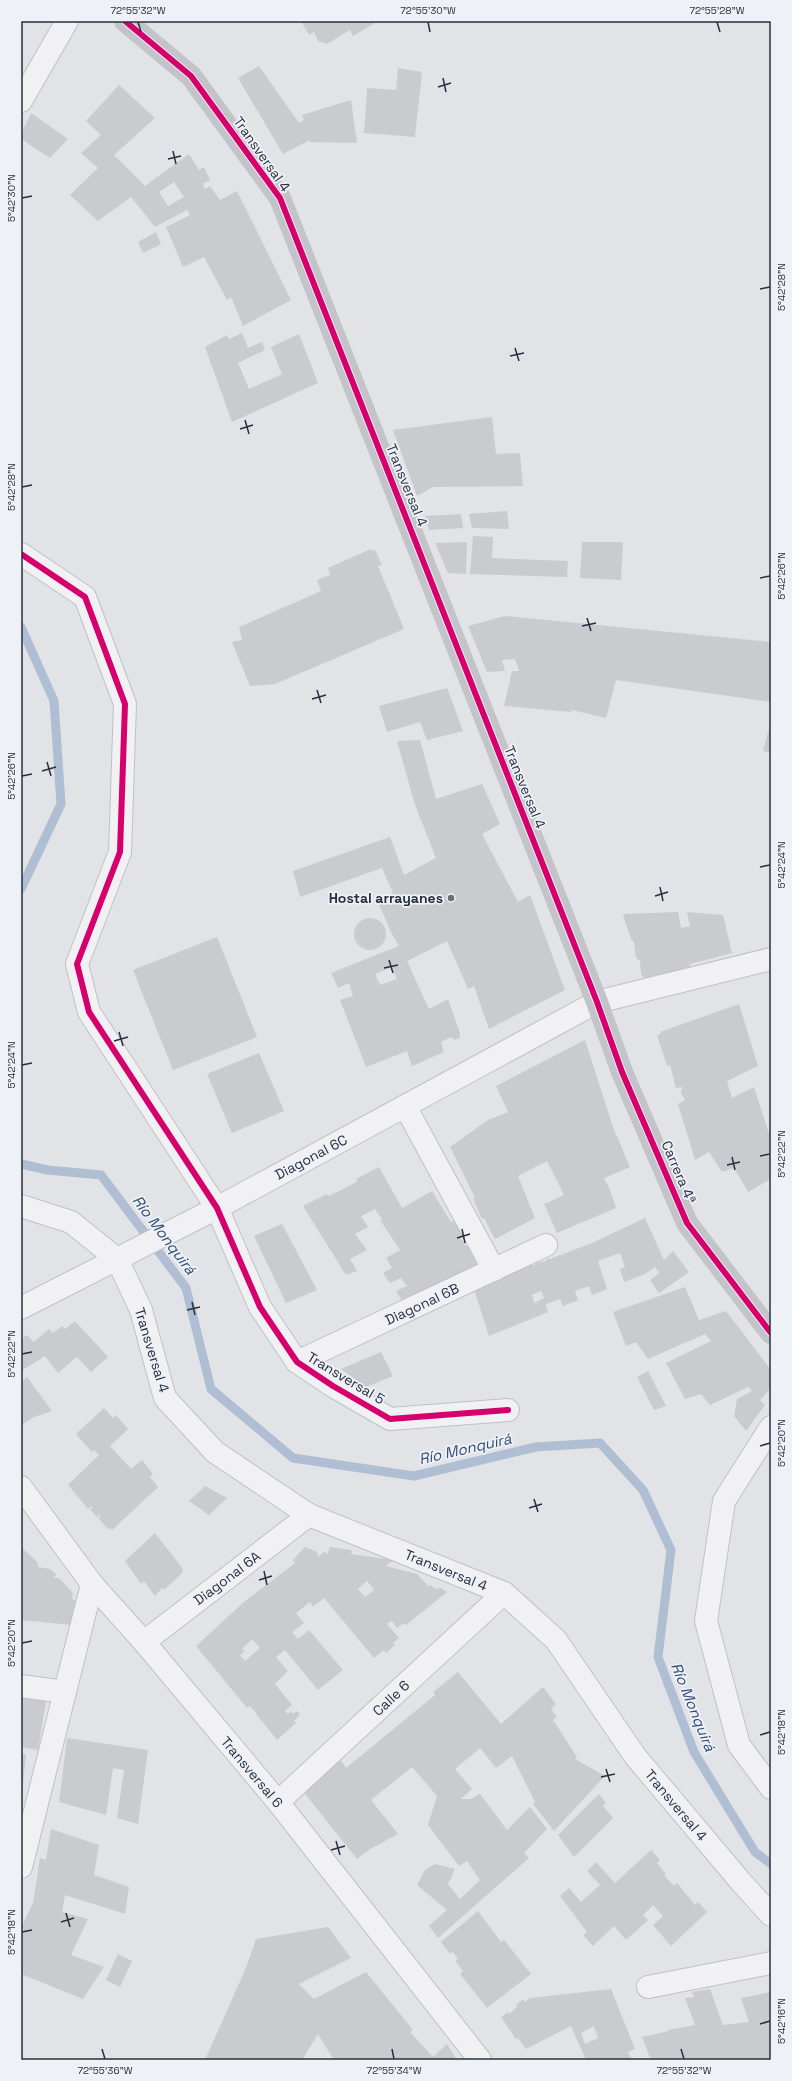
<svg xmlns="http://www.w3.org/2000/svg" width="792" height="2081" viewBox="0 0 792 2081" font-family="'Space Grotesk',sans-serif">
	<style>
		.lines { fill: none; stroke-linecap: round; stroke-linejoin: round }
		.stream { stroke: #afbed2; stroke-width: 9 }
		.building { fill: #c9cbcf; fill-rule: evenodd }
		.street-casing { stroke: #bfc1c5; stroke-width: 24 }
		.street { stroke: #f1f1f3; stroke-width: 22 }
		.secondary { stroke: #c2c4c9; stroke-width: 22 }
		.cycleway-casing { stroke: #eef1f6; stroke-width: 8 }
		.cycleway { stroke: #d6006c; stroke-width: 6 }
		.ticks { fill: none; stroke: #282f40; stroke-width: 1.5 }
		.poi-dot { fill: #696e7a; stroke: #eef1f6; stroke-width: 1.5 }
		.labels { text-anchor: middle; stroke-width: 3.5; stroke-linejoin: round; paint-order: stroke }
		.street-label { font-size: 14px; fill: #282f40; stroke: #eef1f6 }
		.poi-label { font-size: 14px; font-weight: bold; fill: #282f40; stroke: #eef1f6; text-anchor: end }
		.water-label { font-size: 15px; font-style: italic; fill: #314c74; stroke: #eef1f6 }
		.neatline { fill: none; stroke: #282f40; stroke-width: 1.5 }
		.ticks-label { font-size: 10px; text-anchor: middle; fill: #282f40 }
	</style>
	<rect width="100%" height="100%" fill="#e1e3e7"/>
	<g class="lines">
		<g class="stream">
			<polyline points="21,627 54,701 61,804 21,889"/>
			<polyline points="21,1164 48,1170 101,1175 186,1288 211,1389 293,1458 414,1476 536,1447 600,1443 643,1490 671,1550 658,1657 694,1752 755,1852 771,1864"/>
		</g>
	</g>
	<g class="building">
		<polygon points="301,21 378,21 353,36 350,30 327,44 318,41 314,32 309,35"/>
		<polygon points="259,66 299,123 304,120 302,115 351,100 357,143 310,142 310,140 283,154 238,78"/>
		<polygon points="398,68 422,72 415,137 364,133 367,88 396,90"/>
		<path d="M119,85L155,118L114,155L145,186L189,154L199,170L204,167L210,180L203,184L205,189L210,186L220,200L237,191L291,300L243,326L231,297L227,300L204,257L183,267L166,227L190,215L187,210L155,227L131,197L98,221L70,195L98,168L81,153L101,135L86,121ZM174,182L184,197L168,206L159,192Z"/>
		<polygon points="31,113 68,139 50,158 21,139 21,134"/>
		<polygon points="156,232 161,244 143,253 138,242"/>
		<polygon points="242,333 248,348 262,342 265,350 238,363 249,389 282,374 271,347 299,334 318,383 232,422 205,347 227,335 229,339"/>
		<polygon points="492,417 496,454 520,453 523,486 433,487 417,496 393,430"/>
		<polygon points="507,511 509,529 472,528 469,514"/>
		<polygon points="461,514 463,528 429,530 425,516"/>
		<polygon points="473,536 493,537 492,558 568,561 567,577 470,574"/>
		<polygon points="467,542 466,574 448,573 435,543"/>
		<polygon points="582,542 623,542 621,580 580,578"/>
		<polygon points="371,549 372,551 375,550 382,565 378,566 404,629 275,684 250,686 232,642 242,640 239,627 321,591 317,580 330,575 328,568"/>
		<polygon points="505,616 771,642 771,702 616,680 606,718 572,710 571,712 504,706 512,671 519,671 515,659 502,660 505,671 487,672 468,626"/>
		<polygon points="447,688 463,731 427,740 420,722 387,732 379,706"/>
		<polygon points="771,721 771,753 763,751"/>
		<path d="M420,740L436,799L482,784L500,824L482,834L518,902L530,895L565,990L489,1029L474,986L468,989L447,941L407,961L429,1009L448,999L460,1033V1038L455,1040L451,1037L441,1042L444,1052L412,1066L407,1051L366,1067L340,1000L353,996L349,983L338,988L331,973L399,946L392,934L377,900L393,893L382,868L300,897L293,871L390,837L404,875L436,858L415,805L397,741ZM392,967L397,979L380,985L375,974Z"/>
		<polygon points="678,912 681,928 690,926 687,912 723,915 732,953 690,964 690,967 644,978 641,974 640,961 636,958 634,942 631,939 623,915 625,914"/>
		<circle cx="370" cy="934" r="16"/>
		<polygon points="217,937 257,1037 173,1070 133,970"/>
		<polygon points="739,1004 758,1066 727,1081 732,1098 754,1087 768,1131 771,1131 771,1179 748,1192 734,1168 722,1172 709,1152 695,1160 678,1104 685,1100 681,1093 682,1087 676,1088 670,1065 667,1066 657,1035 661,1034 660,1032"/>
		<polygon points="585,1040 613,1127 630,1167 604,1178 610,1190 616,1208 557,1233 544,1204 564,1195 547,1161 518,1176 535,1218 495,1239 484,1218 482,1219 473,1199 475,1198 450,1147 488,1120 508,1112 496,1086"/>
		<polygon points="259,1053 284,1111 232,1133 207,1074"/>
		<polygon points="379,1167 402,1208 432,1191 451,1222 453,1221 459,1229 463,1236 460,1238 466,1246 468,1245 479,1269 405,1305 396,1291 407,1286 401,1278 390,1283 383,1273 392,1268 386,1258 400,1250 380,1220 382,1219 375,1209 361,1216 368,1227 355,1234 367,1250 350,1259 357,1271 346,1275 303,1206 327,1194 329,1196 357,1182 356,1179"/>
		<path d="M645,1218L664,1260L673,1251L689,1272L659,1293L650,1280L659,1273L655,1267L645,1274L624,1282L620,1269L625,1267L620,1253L598,1261L607,1289L592,1295L589,1286L575,1291L578,1300L563,1306L560,1299L546,1304L548,1312L489,1336L474,1289L528,1265L532,1264L533,1266L536,1263L546,1261L547,1258L550,1259L592,1243ZM541,1291L544,1298L534,1303L532,1295Z"/>
		<polygon points="282,1224 317,1290 286,1303 254,1236"/>
		<polygon points="685,1287 699,1320 726,1311 771,1370 771,1388 760,1400 765,1405 746,1431 734,1416 737,1399 752,1391 748,1387 710,1405 701,1394 685,1399 666,1363 711,1341 705,1334 648,1359 636,1342 626,1346 613,1312"/>
		<polygon points="75,1321 108,1357 91,1372 77,1357 58,1373 45,1356 21,1371 21,1339 27,1335 34,1342 49,1329 53,1333 62,1326 65,1329"/>
		<polygon points="381,1352 393,1376 366,1387 341,1369"/>
		<polygon points="648,1371 666,1406 654,1410 637,1377"/>
		<polygon points="27,1377 52,1411 34,1417 21,1425 21,1382"/>
		<polygon points="104,1408 113,1418 116,1415 128,1429 110,1446 131,1469 142,1460 153,1474 150,1477 158,1487 112,1530 110,1528 108,1529 98,1518 101,1516 99,1515 97,1517 90,1509 93,1508 91,1506 88,1509 68,1485 99,1455 94,1450 92,1452 76,1434"/>
		<polygon points="205,1486 227,1498 209,1515 189,1501"/>
		<polygon points="155,1533 183,1569 182,1573 164,1590 162,1588 155,1596 144,1581 141,1584 125,1561"/>
		<polygon points="21,1547 38,1563 38,1567 50,1569 56,1574 54,1578 59,1578 73,1593 72,1598 77,1603 72,1625 21,1620"/>
		<path d="M305,1547L317,1552L318,1557L325,1551L327,1555L330,1547L352,1550L351,1554L393,1560L386,1566L417,1574L428,1586L431,1585L435,1589L441,1588L447,1592L406,1625L404,1623L397,1628L392,1621L387,1624L399,1638L393,1643L395,1645L386,1653L384,1650L374,1658L324,1598L313,1607L310,1602L296,1613L304,1623L292,1632L298,1639L309,1630L343,1670L318,1690L285,1650L276,1657L288,1671L275,1684L292,1705L285,1711L288,1714L291,1711L293,1714L297,1711L300,1714L294,1721L296,1723L277,1740L250,1706L247,1708L196,1646L245,1601L295,1563L293,1560ZM367,1581L374,1590L365,1597L358,1589ZM252,1639L260,1648L245,1661L240,1655L245,1651L242,1649Z"/>
		<polygon points="458,1672 501,1724 543,1687 556,1704 551,1709 557,1717 553,1720 577,1757 575,1759 605,1776 554,1831 533,1804 535,1802 512,1756 496,1768 480,1748 455,1769 472,1789 461,1799 471,1799 480,1794 507,1830 530,1807 547,1829 524,1853 529,1858 438,1938 429,1926 447,1910 417,1885 425,1870 435,1864 455,1869 448,1884 460,1899 480,1880 467,1861 459,1866 428,1825 437,1796 412,1767 371,1800 398,1834 370,1849 357,1859 302,1790 339,1758 346,1768 435,1695 433,1692"/>
		<polygon points="21,1697 46,1701 38,1750 21,1747"/>
		<polygon points="67,1738 148,1750 138,1824 117,1818 124,1770 113,1768 106,1815 59,1802"/>
		<polygon points="21,1754 26,1754 22,1794 21,1794"/>
		<polygon points="599,1794 606,1803 603,1806 613,1818 574,1857 558,1835"/>
		<polygon points="51,1829 99,1845 94,1875 129,1887 125,1914 65,1895 62,1912 88,1919 71,1955 104,1967 83,1999 21,1974 21,1928 33,1903 40,1858 46,1860"/>
		<polygon points="651,1850 660,1860 657,1863 666,1874 664,1875 674,1886 677,1883 695,1905 698,1902 707,1912 671,1946 653,1925 663,1916 653,1905 643,1915 648,1920 626,1940 614,1926 593,1946 583,1935 587,1932 560,1896 569,1888 581,1902 600,1885 587,1871 596,1862 615,1883"/>
		<polygon points="478,1911 501,1942 504,1940 531,1974 487,2008 460,1974 463,1971 455,1961 458,1959 452,1951 450,1954 441,1942"/>
		<polygon points="328,1927 351,1958 299,1984 314,1999 366,1972 413,2030 410,2032 433,2057 447,2044 457,2060 334,2060 318,2034 302,2060 205,2060 246,1968 256,1939"/>
		<polygon points="118,1954 132,1961 120,1987 106,1980"/>
		<path d="M611,1989L635,2049L628,2052L632,2060H586L571,2026L526,2049L518,2038L516,2039L501,2017L508,2012L509,2014L517,2007L516,2005L523,1999L525,2002L530,1998ZM594,2026L598,2038L585,2044L581,2033Z"/>
		<polygon points="710,1989 723,2025 749,2022 741,1998 771,1992 771,2060 651,2060 642,2037 669,2031 668,2030 695,2025 685,1998 694,1997 692,1992"/>
	</g>
	<g class="lines">
		<g class="street-casing">
			<g id="street">
				<polyline points="21,101 67,21"/>
				<polyline points="21,554 85,597 125,704 120,852 77,964 89,1012 217,1208 260,1307 297,1362 333,1386 390,1419 508,1410"/>
				<polyline points="405,1106 494,1270"/>
				<polyline points="21,1206 71,1222 117,1259 141,1310 165,1398 215,1452 309,1515 504,1593 556,1640 635,1756 741,1882 771,1915"/>
				<polyline points="21,1308 217,1208 597,1002 771,959"/>
				<polyline points="297,1362 546,1245"/>
				<polyline points="771,1427 724,1501 706,1621 739,1745 771,1788"/>
				<polyline points="21,1487 92,1584 144,1642 278,1802 480,2060"/>
				<polyline points="144,1642 309,1515"/>
				<polyline points="21,1686 65,1692"/>
				<polyline points="278,1802 504,1593"/>
				<polyline points="21,1867 92,1584"/>
				<polyline points="648,1987 771,1963"/>
			</g>
		</g>
		<use href="#street" class="street"/>
		<polyline class="secondary" points="125,21 191,76 280,198 597,1002 622,1072 687,1223 771,1333"/>
		<g class="cycleway-casing">
			<g id="cycleway">
				<polyline points="125,21 191,76 280,198 597,1002 622,1072 687,1223 771,1333"/>
				<polyline points="21,554 85,597 125,704 120,852 77,964 89,1012 217,1208 260,1307 297,1362 333,1386 390,1419 508,1410"/>
			</g>
		</g>
		<use href="#cycleway" class="cycleway"/>
	</g>
	<path class="ticks" d="M138,22L141,32M428,22L430,32M717,22L720,32M443,78L446,92M438,87L451,83M173,151L176,164M168,159L181,156M22,198L32,196M760,289L770,287M515,348L519,361M510,356L524,353M245,420L249,434M240,429L253,425M22,487L32,485M760,578L770,576M587,618L591,631M582,626L596,623M317,690L321,703M312,699L326,695M47,762L51,776M42,771L56,767M22,776L32,774M760,867L770,865M660,887L663,901M655,896L668,892M389,960L393,973M384,968L398,965M119,1032L123,1046M114,1041L128,1037M22,1065L32,1063M760,1156L770,1154M732,1157L735,1170M727,1165L740,1162M462,1229L465,1243M457,1238L470,1234M192,1302L195,1315M187,1310L200,1307M22,1354L32,1352M760,1446L770,1443M534,1499L538,1512M529,1508L542,1504M264,1571L267,1585M259,1580L272,1576M22,1643L32,1641M760,1735L770,1732M606,1769L610,1782M601,1777L615,1774M336,1841L340,1855M331,1850L345,1846M66,1913L70,1927M61,1922L74,1918M22,1932L32,1930M760,2024L770,2021M102,2049L105,2059M392,2049L394,2059M681,2049L684,2059"/>
	<circle class="poi-dot" cx="451" cy="898" r="4"/>
	<g class="labels">
		<g class="street-label">
			<text transform="translate(262 154) rotate(55)" y="5">Transversal 4</text>
			<text transform="translate(407 485) rotate(68)" y="5">Transversal 4</text>
			<text transform="translate(525 787) rotate(68)" y="5">Transversal 4</text>
			<text transform="translate(311 1157) rotate(-28)" y="5">Diagonal 6C</text>
			<text transform="translate(679 1172) rotate(67)" y="5">Carrera 4ª</text>
			<text transform="translate(422 1304) rotate(-25)" y="5">Diagonal 6B</text>
			<text transform="translate(152 1350) rotate(73)" y="5">Transversal 4</text>
			<text transform="translate(346 1378) rotate(31)" y="5">Transversal 5</text>
			<text transform="translate(446 1570) rotate(22)" y="5">Transversal 4</text>
			<text transform="translate(227 1578) rotate(-37)" y="5">Diagonal 6A</text>
			<text transform="translate(391 1698) rotate(-43)" y="5">Calle 6</text>
			<text transform="translate(252 1772) rotate(50)" y="5">Transversal 6</text>
			<text transform="translate(676 1805) rotate(50)" y="5">Transversal 4</text>
		</g>
		<g class="poi-label">
			<text x="443" y="903">Hostal arrayanes</text>
		</g>
		<g class="water-label">
			<text transform="translate(164 1235) rotate(53)" y="5">Río Monquirá</text>
			<text transform="translate(465 1449) rotate(-13)" y="5">Río Monquirá</text>
			<text transform="translate(693 1707) rotate(68)" y="5">Río Monquirá</text>
		</g>
	</g>
	<rect width="792" height="2081" fill="none" stroke="#eef1f6" stroke-width="44"/>
	<rect x="22" y="22" width="748" height="2037" class="neatline"/>
	<g class="ticks-label">
		<text x="138" y="14">72°55'32"W</text>
		<text x="428" y="14">72°55'30"W</text>
		<text x="717" y="14">72°55'28"W</text>
		<text transform="translate(11 198) rotate(-90)" y="4">5°42'30"N</text>
		<text transform="translate(781 287) rotate(-90)" y="4">5°42'28"N</text>
		<text transform="translate(11 487) rotate(-90)" y="4">5°42'28"N</text>
		<text transform="translate(781 576) rotate(-90)" y="4">5°42'26"N</text>
		<text transform="translate(11 776) rotate(-90)" y="4">5°42'26"N</text>
		<text transform="translate(781 865) rotate(-90)" y="4">5°42'24"N</text>
		<text transform="translate(11 1065) rotate(-90)" y="4">5°42'24"N</text>
		<text transform="translate(781 1154) rotate(-90)" y="4">5°42'22"N</text>
		<text transform="translate(11 1354) rotate(-90)" y="4">5°42'22"N</text>
		<text transform="translate(781 1443) rotate(-90)" y="4">5°42'20"N</text>
		<text transform="translate(11 1643) rotate(-90)" y="4">5°42'20"N</text>
		<text transform="translate(781 1732) rotate(-90)" y="4">5°42'18"N</text>
		<text transform="translate(11 1932) rotate(-90)" y="4">5°42'18"N</text>
		<text transform="translate(781 2021) rotate(-90)" y="4">5°42'16"N</text>
		<text x="105" y="2074">72°55'36"W</text>
		<text x="394" y="2074">72°55'34"W</text>
		<text x="684" y="2074">72°55'32"W</text>
	</g>
</svg>
